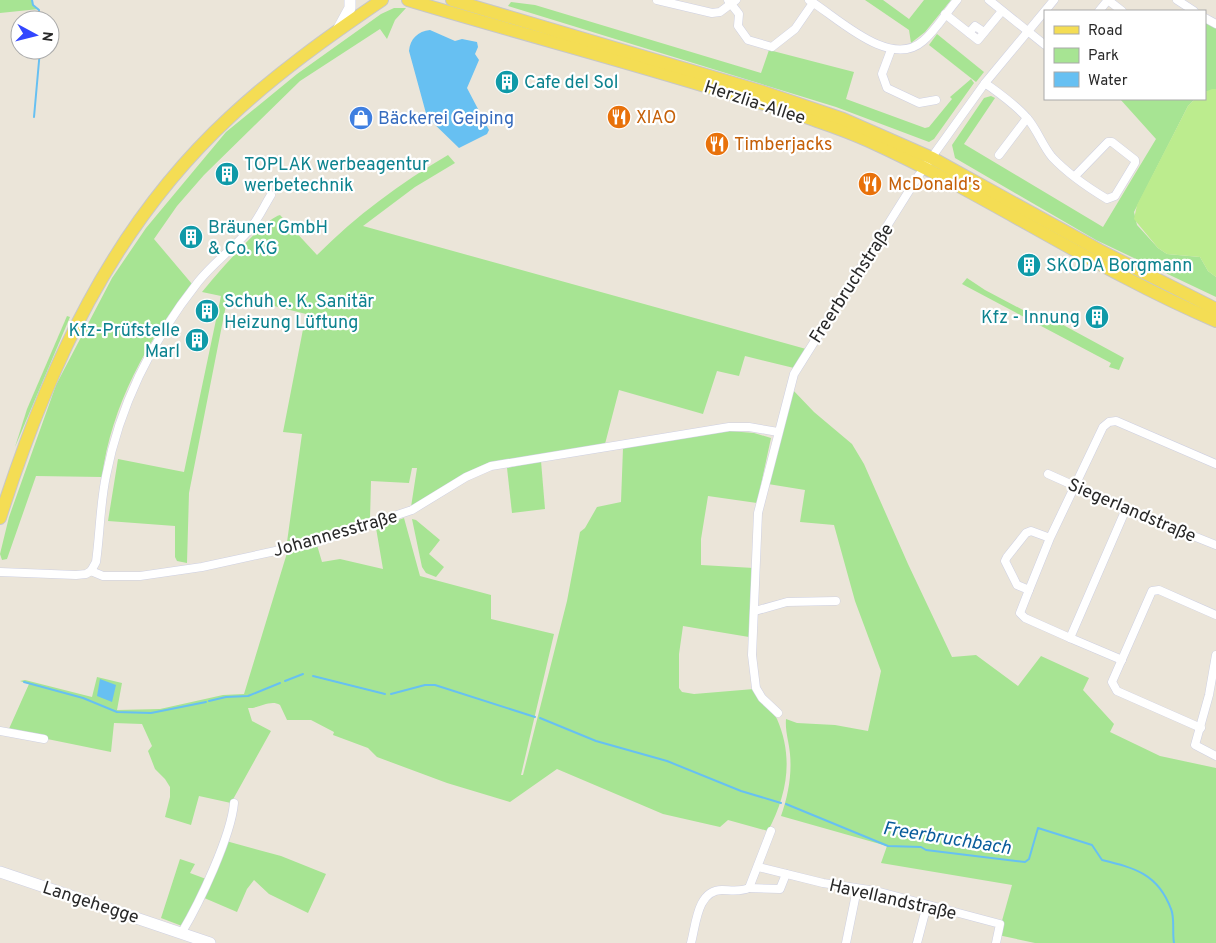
<svg xmlns="http://www.w3.org/2000/svg" width="1216" height="943" viewBox="0 0 1216 943" font-family="Overpass,sans-serif">
	<style>
		.green { fill: #a7e493 }
		.pitch { fill: #bcec8e }
		.water { fill: #67c0f2 }
		.lines { fill: none; stroke-linecap: round; stroke-linejoin: round }
		.stream { stroke: #67c0f2; stroke-width: 2 }
		.street-casing { stroke: #ced0e2; stroke-width: 9 }
		.secondary-casing { stroke: #ced0e2; stroke-width: 12 }
		.primary-casing { stroke: #c7c7c7; stroke-width: 14 }
		.street { stroke: #fff; stroke-width: 8 }
		.secondary { stroke: #fff; stroke-width: 11 }
		.primary { stroke: #f4dd54; stroke-width: 12 }
		.labels { text-anchor: middle; stroke-width: 4.5; stroke-linejoin: round; paint-order: stroke }
		.culture-label { font-size: 18px; fill: #0d838f; stroke: #fff; text-anchor: start }
		.street-label { font-size: 18px; fill: #282828; stroke: #fff }
		.food-label { font-size: 18px; fill: #c56008; stroke: #fff; text-anchor: start }
		.shop-label { font-size: 18px; fill: #366cbe; stroke: #fff; text-anchor: start }
		.water-label { font-size: 19px; font-style: italic; fill: #095c9b; stroke: #fff }
	</style>
	<rect width="100%" height="100%" fill="#ebe5d9"/>
	<g class="green">
		<polygon points="0,0 32,0 33,5 39,9 0,13"/>
		<polygon points="865,0 883,0 909,19 924,0 951,0 925,32 911,43 909,30"/>
		<polygon points="511,2 535,5 761,73 769,50 854,72 846,99 925,128 929,127 952,99 950,97 971,79 974,83 934,139 929,142 836,107 508,6"/>
		<path d="M394,8H406L395,20L387,39L380,29L300,81L204,175L177,206L154,239L192,284C148,339 111,406 102,477L36,476L7,559L2,560L0,554L9,517L56,385L112,278L146,228L226,132L297,74L381,14Z"/>
		<polygon points="1205,18 1216,24 1216,89 1205,92"/>
		<polygon points="937,34 984,72 976,82 929,45"/>
		<polygon points="991,96 995,98 964,144 1103,227 1156,139 1120,99 1195,99 1188,106 1134,212 1137,225 1158,248 1167,254 1200,257 1208,271 1216,277 1216,297 1096,240 955,158 952,145 984,98"/>
		<path d="M448,155L455,163L415,187L363,226L806,349L794,368L745,356L739,376L717,371L703,414L619,390L605,444L490,464L411,507L417,468H412L409,483L371,481L370,520L287,542L302,434L283,432L306,314L230,295L227,300L189,493L187,563L177,561L175,557V526L108,521L118,459L184,472L221,296L202,292C215,276 264,219 280,215L317,255C356,216 400,183 448,155Z"/>
		<polygon points="967,278 985,290 1040,319 1043,314 1124,358 1119,370 1109,367 1111,363 962,284"/>
		<polygon points="67,316 70,317 15,447 27,409"/>
		<path d="M792,389L814,412L852,444L864,464L908,564L952,657L976,655L1018,686L1041,656L1089,678L1083,690L1114,724L1110,732L1160,756L1216,768V943H1035L998,935L1012,885L881,863L887,846L781,816C788,796 792,775 790,754C789,741 785,732 786,719L797,723L835,725L868,731L881,671L855,601L834,525L800,522L805,490L768,484Z"/>
		<path d="M729,431L754,433L771,438L757,503L708,496L701,539V565L754,568L749,637L683,626L679,654V688L682,692L694,694L754,689C758,696 761,703 767,708C770,712 775,715 777,719C794,758 787,795 768,831L728,820L720,827L663,814L557,769L510,802L447,783L377,757L368,748L333,735L334,732L311,720H287L280,705C270,699 259,709 248,708L252,721L271,731L231,803L199,796L191,825L165,817L170,797V787L165,779L155,769L148,751L152,746L142,724L114,723L111,752L8,731L29,684L20,681L25,680L92,697L97,677L122,683L117,710L160,709L223,695L244,694L287,553L317,545L322,562L340,559L383,569L376,528L404,518L420,576L491,595V619L554,634L521,775H523L567,601L580,532L585,528L597,507L621,502L623,448Z"/>
		<polygon points="541,461 545,509 512,513 507,468"/>
		<polygon points="412,519 416,520 440,540 429,554 444,567 436,577 426,573 422,567"/>
		<polygon points="226,841 281,856 326,874 308,913 269,894 254,880 247,889 237,912 202,897"/>
		<polygon points="180,859 195,864 190,873 206,879 182,926 161,918"/>
	</g>
	<polygon class="pitch" points="1212,89 1216,89 1216,277 1208,271 1200,257 1167,254 1158,248 1134,219 1137,205 1188,106 1195,99 1205,99 1205,92"/>
	<g class="water">
		<path d="M430,30L455,41L462,39L477,42L478,47L475,54L479,60L467,88L489,130L487,134L459,148L427,117L409,51C410,39 418,31 430,30Z"/>
		<polygon points="100,679 116,685 112,702 97,696"/>
	</g>
	<g class="lines">
		<g class="stream">
			<polyline points="32,0 33,5 39,10 39,20"/>
			<polyline points="34,117 40,50"/>
			<polyline points="313,676 385,694"/>
			<polyline points="285,681 303,674"/>
			<polyline points="24,682 83,698 117,712 151,713 206,702"/>
			<polyline points="391,694 425,685 435,685 535,717"/>
			<polyline points="209,701 226,697 248,696 280,683"/>
			<polyline points="540,718 596,741 667,761 741,791 781,803"/>
			<path d="M786,804L888,846L921,847L926,850L1025,862L1029,859L1038,828L1092,845L1102,860C1135,868 1158,874 1171,909C1175,918 1172,932 1174,943"/>
		</g>
		<g class="street-casing">
			<g id="street">
				<polyline points="657,0 712,13 720,12 736,0"/>
				<polyline points="728,0 739,14 738,26 748,40 772,47 795,29 813,3"/>
				<path d="M809,0C837,17 890,70 923,41C936,30 946,13 957,0"/>
				<polyline points="989,0 1045,45"/>
				<polyline points="1108,0 1122,11"/>
				<polyline points="1177,0 1194,11"/>
				<polyline points="1099,11 1108,0"/>
				<polyline points="945,14 978,40 1002,11"/>
				<polyline points="1205,18 1216,24"/>
				<polyline points="969,33 975,26 984,32"/>
				<polyline points="891,50 882,74 887,88 919,103 936,100"/>
				<path d="M985,83C1000,94 1015,104 1027,118C1037,129 1042,145 1052,157C1068,174 1087,187 1107,199L1115,196L1135,163V160L1112,142H1108L1075,176"/>
				<polyline points="999,155 1027,118"/>
				<polyline points="1048,474 1126,509 1216,545"/>
				<polyline points="1050,538 1029,590 1017,585 1005,561 1007,557 1026,533 1031,531 1050,538 1103,427 1109,422 1116,421 1216,464"/>
				<polyline points="91,571 103,576 140,576 202,567 317,542 412,510 466,477 491,466 729,427 749,427 778,432"/>
				<path d="M91,571L96,562C100,534 100,504 106,476C120,404 153,339 198,282C213,263 233,249 249,230C258,220 264,206 271,195"/>
				<polyline points="0,572 76,575 86,574 91,571"/>
				<polyline points="1029,590 1020,613 1025,618 1070,638 1126,509"/>
				<polyline points="755,611 787,602 836,601"/>
				<polyline points="1070,638 1122,660"/>
				<polyline points="1216,655 1209,695 1195,745 1216,756"/>
				<polyline points="778,713 762,698 756,688 752,655 758,513 794,374 919,175 985,83 1054,0"/>
				<polyline points="1201,728 1117,691 1112,682 1152,591 1159,590 1216,615"/>
				<polyline points="0,731 44,739"/>
				<polyline points="758,867 823,883 876,891 1000,924 996,943"/>
				<polyline points="749,888 780,889 786,874"/>
				<path d="M182,932C200,902 231,836 234,803"/>
				<path d="M691,943C696,925 697,890 722,890C730,890 741,892 749,888L771,831"/>
				<polyline points="846,943 857,889"/>
				<polyline points="917,943 927,905"/>
			</g>
		</g>
		<g class="secondary-casing">
			<g id="secondary">
				<polyline points="338,30 350,8 350,0"/>
				<polyline points="0,872 210,943"/>
			</g>
		</g>
		<g class="primary-casing">
			<g id="primary">
				<path d="M408,0C514,32 622,60 728,93C775,108 824,121 869,141C988,195 1096,270 1216,321"/>
				<polyline points="452,0 760,91 843,119 932,158 1099,250 1216,309"/>
				<path d="M0,518C48,367 112,226 230,117C277,73 329,36 382,0"/>
			</g>
		</g>
		<use href="#street" class="street"/>
		<use href="#secondary" class="secondary"/>
		<use href="#primary" class="primary"/>
	</g>
	<defs>
		<g id="building-disc" transform="scale(1.25)"><circle r="9.5" fill="#0f9aa8" stroke="#fff"/><path d="M-4-6H4V6H1V3H-1V6H-4ZM-2.5-4.3h1.7v1.8h-1.7ZM.8-4.3h1.7v1.8H.8ZM-2.5-1h1.7V.8h-1.7ZM.8-1h1.7V.8H.8Z" fill="#fff"/></g>
		<g id="restaurant-disc" transform="scale(1.25)"><circle r="9.5" fill="#e8710a" stroke="#fff"/><path d="M-5-6h1v4h1v-4h1v4h1v-4h1v5L-1.5 .5V6h-2V.5L-5-1ZM5-6V6H3V1.5H1.5Q1.5-4 5-6Z" fill="#fff"/></g>
		<g id="shop-disc" transform="scale(1.25)"><circle r="9.5" fill="#3f7fe0" stroke="#fff"/><path d="M-5-2.5h2.3a2.7 3.5 0 0 1 5.4 0H5L5.5 6h-11ZM-1.5-2.5h3a1.5 2.3 0 0 0-3 0Z" fill="#fff"/></g>
	</defs>
	<g fill-rule="evenodd">
		<use href="#building-disc" x="507" y="82"/>
		<use href="#restaurant-disc" x="619" y="117"/>
		<use href="#shop-disc" x="361" y="118"/>
		<use href="#restaurant-disc" x="717" y="144"/>
		<use href="#building-disc" x="227" y="174"/>
		<use href="#restaurant-disc" x="870" y="184"/>
		<use href="#building-disc" x="191" y="237"/>
		<use href="#building-disc" x="1029" y="265"/>
		<use href="#building-disc" x="207" y="311"/>
		<use href="#building-disc" x="1097" y="317"/>
		<use href="#building-disc" x="197" y="340"/>
	</g>
	<g class="labels">
		<g class="culture-label">
			<text x="524" y="88">Cafe del Sol</text>
			<text x="244" y="170">TOPLAK werbeagentur<tspan x="244" dy="21">werbetechnik</tspan></text>
			<text x="208" y="233">Bräuner GmbH<tspan x="208" dy="21">&amp; Co. KG</tspan></text>
			<text x="1046" y="271">SKODA Borgmann</text>
			<text x="224" y="307">Schuh e. K. Sanitär<tspan x="224" dy="21">Heizung Lüftung</tspan></text>
			<text x="1080" y="323" text-anchor="end">Kfz - Innung</text>
			<text x="180" y="336" text-anchor="end">Kfz-Prüfstelle<tspan x="180" dy="21">Marl</tspan></text>
		</g>
		<g class="street-label">
			<text transform="translate(755 102) rotate(18)" y="6">Herzlia-Allee</text>
			<text transform="translate(851 283) rotate(-57)" y="6">Freerbruchstraße</text>
			<text transform="translate(1132 510) rotate(23)" y="6">Siegerlandstraße</text>
			<text transform="translate(335 533) rotate(-16)" y="6">Johannesstraße</text>
			<text transform="translate(893 899) rotate(13)" y="6">Havellandstraße</text>
			<text transform="translate(91 902) rotate(18)" y="6">Langehegge</text>
		</g>
		<g class="food-label">
			<text x="636" y="123">XIAO</text>
			<text x="734" y="150">Timberjacks</text>
			<text x="888" y="190">McDonald's</text>
		</g>
		<g class="shop-label">
			<text x="378" y="124">Bäckerei Geiping</text>
		</g>
		<g class="water-label">
			<text transform="translate(947 837) rotate(9)" y="7">Freerbruchbach</text>
		</g>
	</g>
	<rect x="1044" y="10" width="162" height="90" fill="#ffffff" stroke="#a9a9a9"/>
	<rect x="1054" y="26" width="25" height="8" fill="#f4dd54" stroke="#a9a9a9"/>
	<text x="1088" y="35" font-size="15" fill="#282828">Road</text>
	<rect x="1054" y="48" width="25" height="15" fill="#a7e493" stroke="#a9a9a9"/>
	<text x="1088" y="60" font-size="15" fill="#282828">Park</text>
	<rect x="1054" y="72" width="25" height="15" fill="#67c0f2" stroke="#a9a9a9"/>
	<text x="1088" y="85" font-size="15" fill="#282828">Water</text>
	<g transform="translate(35 35) rotate(97)"><circle r="24" fill="#ffffff" stroke="#a9a9a9"/>
	<path d="M0-4L9 19L0 12L-9 19Z" fill="#3246ff"/>
	<text y="-8" font-size="14" font-weight="bold" text-anchor="middle" fill="#282828">N</text>
	</g>
</svg>
